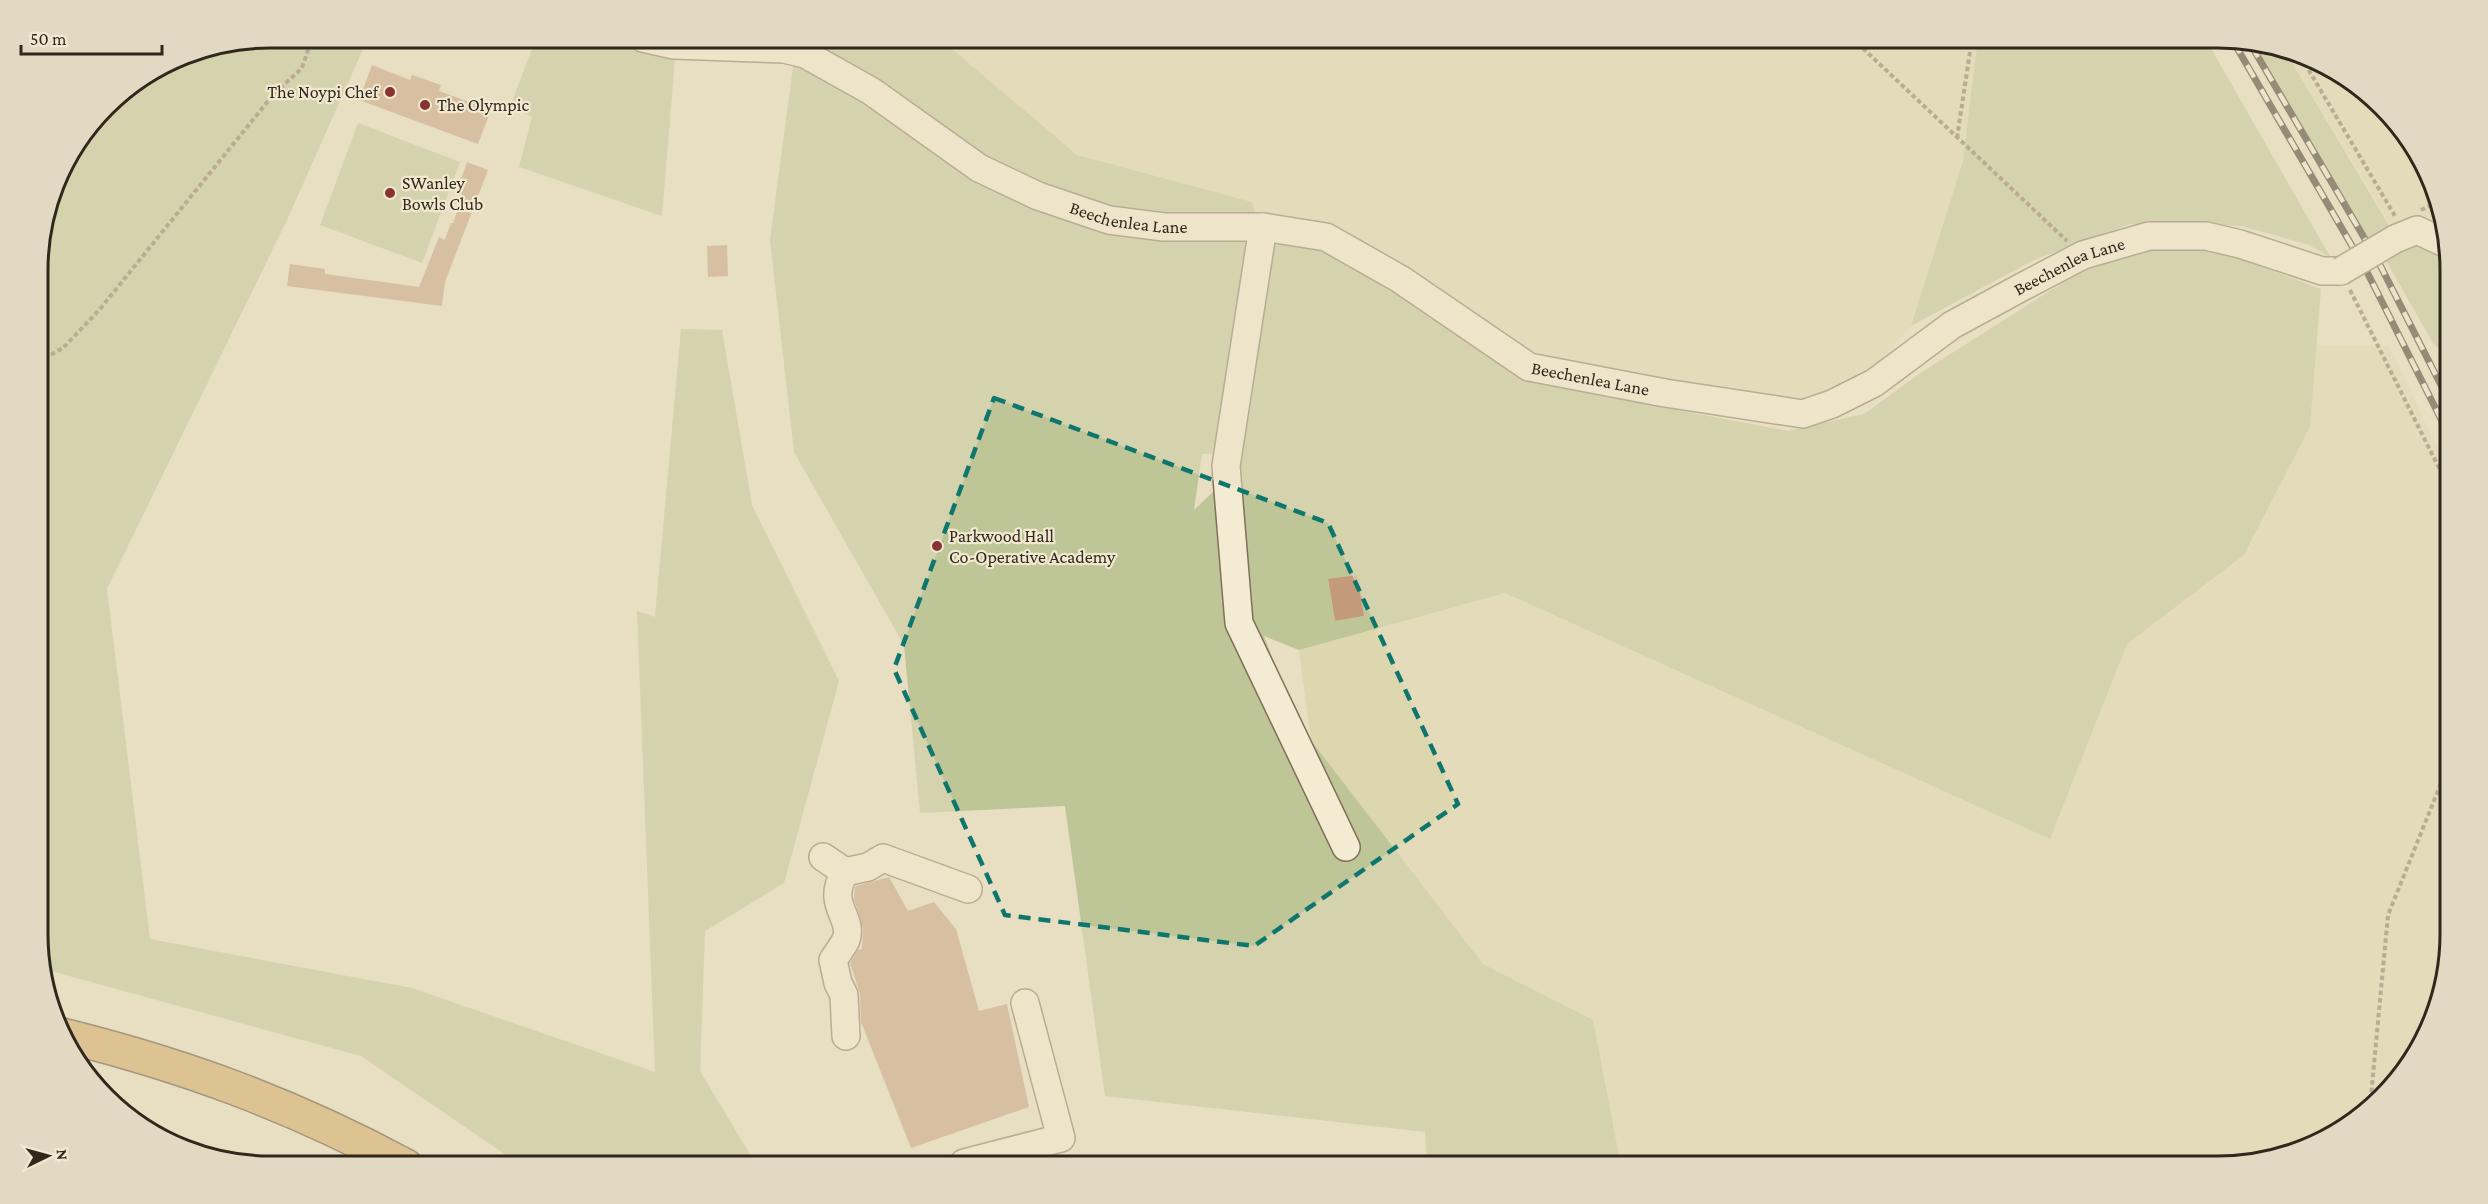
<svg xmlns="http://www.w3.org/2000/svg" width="2488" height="1204" viewBox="0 0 2488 1204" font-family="'Crimson Pro',serif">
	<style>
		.farmland { fill: #ddd7b0 }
		.green { fill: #bec597; fill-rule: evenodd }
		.building { fill: #c39b7b }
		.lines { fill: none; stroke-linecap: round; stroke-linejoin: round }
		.minor-casing { stroke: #80705b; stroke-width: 30 }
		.highway-casing { stroke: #4e3e2f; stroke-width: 36 }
		.path { stroke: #80705b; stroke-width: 4; stroke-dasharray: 4.5 3; stroke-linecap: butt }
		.minor { stroke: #f4ebd3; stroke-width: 27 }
		.highway { stroke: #d09f5a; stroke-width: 33 }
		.rail-casing { stroke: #31281d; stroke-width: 7 }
		.rail { stroke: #f1e8d0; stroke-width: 4.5; stroke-dasharray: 14; stroke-linecap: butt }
		.minor-bridge-casing { stroke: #80705b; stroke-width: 30; stroke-linecap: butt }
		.minor-bridge { stroke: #f4ebd3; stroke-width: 27 }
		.marked { fill: none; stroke: #0f766e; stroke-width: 4.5; stroke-dasharray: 12 8; stroke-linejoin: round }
		.poi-dot { fill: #883331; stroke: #f1e8d0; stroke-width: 2 }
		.labels { text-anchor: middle; stroke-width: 4.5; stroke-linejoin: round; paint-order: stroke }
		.poi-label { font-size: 18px; fill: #31281d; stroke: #f1e8d0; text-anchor: start }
		.street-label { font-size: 18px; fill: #31281d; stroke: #f1e8d0 }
		.rim { fill: none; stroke: #31281d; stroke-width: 3 }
	</style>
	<rect width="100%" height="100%" fill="#e8dec1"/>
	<g class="farmland">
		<polygon points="939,38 1980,38 1963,161 1911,326 1859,383 1790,405 1534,356 1257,219 1252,202 1077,156"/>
		<polygon points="2288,54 2321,61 2371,95 2411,140 2445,230 2394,231"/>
		<polygon points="2317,345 2389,346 2449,473 2450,935 2427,1037 2393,1087 2348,1127 2293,1154 2233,1166 1621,1166 1593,1020 1483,964 1311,742 1299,650 1505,593 2050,839 2127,644 2245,555 2310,427"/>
	</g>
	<g class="green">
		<polygon points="270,38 368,38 287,220 107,589 150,939 412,988 655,1072 637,611 655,617 681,329 722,330 752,505 839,681 784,883 705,931 700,1071 757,1166 522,1166 361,1056 40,968 38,254 62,167 116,95 181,55"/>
		<polygon points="536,38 609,38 675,59 662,216 519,167 532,117 510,107"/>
		<polygon points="765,38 939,38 1077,155 1252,202 1257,219 1154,219 1033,189"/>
		<polygon points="1978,38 2205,38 2331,258 2309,245 2242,226 2130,224 2034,260 1911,326 1963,161"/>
		<polygon points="2252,45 2287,54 2391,229 2368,243"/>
		<path d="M794,59L975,177L1111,227L1252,236L1222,454H1202L1194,510L1235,471L1268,235L1345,256L1534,383L1788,431L1864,414L1919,374L2081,271L2160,247L2220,251L2321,289L2310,427L2244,555L2127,644L2050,839L1505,593L1299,650L1264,636L1296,721L1483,964L1593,1020L1621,1166H1427L1425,1132L1105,1096L1065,806L920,813L904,645L794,452L770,240ZM1357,575L1364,616L1335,621L1328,580Z"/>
		<polygon points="358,123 460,162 422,263 320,225"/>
		<polygon points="2418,240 2449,263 2449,345 2441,349 2434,345 2384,257"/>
	</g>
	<g class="building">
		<polygon points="372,65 410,80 412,75 441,85 439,91 491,110 478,144 359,100"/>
		<polygon points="467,162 488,170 445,282 442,306 287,286 290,264 325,269 325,274 419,287 439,237 445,240 451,223 453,223 463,195 456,193"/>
		<polygon points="727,245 728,276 708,277 707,246"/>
		<polygon points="1357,575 1364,616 1335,621 1328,579"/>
		<polygon points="889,877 908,911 934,902 956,929 979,1011 1007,1004 1029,1107 911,1148 861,1022 860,994 850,963 858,950 862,949 863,929 854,899 855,888 856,886"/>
	</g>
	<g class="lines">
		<g class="minor-casing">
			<g id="minor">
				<path id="s1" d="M643,38L674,45L784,49L805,54L871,91L979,168L1038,196L1109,220L1164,227H1263L1326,237L1400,279L1529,367L1665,393L1803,414L1832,404L1874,383L1952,325L2022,287L2083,255L2149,236H2206L2240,244L2322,271H2341"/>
				<polyline points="1263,227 1226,466 1239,623 1346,847"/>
				<polyline points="2395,239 2417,230 2449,245"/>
				<polyline points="823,857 845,872 868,867 883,858 968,889"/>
				<path d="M845,872C825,906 854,916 846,940C843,946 837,954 833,960L838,983L844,995L846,1036"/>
				<polyline points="964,1163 1061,1138 1025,1003"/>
			</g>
		</g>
		<g class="highway-casing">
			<path id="highway" d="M62,1035C187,1066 292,1105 406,1166"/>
		</g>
		<g class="path">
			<polyline points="1852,38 2067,241"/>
			<polyline points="2301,57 2395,216"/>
			<polyline points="1957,138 1972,38"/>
			<polyline points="2421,210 2435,203"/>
			<polyline points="2350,290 2449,488"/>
			<polyline points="38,362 63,348 100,309 273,95 302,68 312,38"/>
			<polyline points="2370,1107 2388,915 2450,761"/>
		</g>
		<use href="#minor" class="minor"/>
		<use href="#highway" class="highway"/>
		<g class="rail-casing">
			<g id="rail">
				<polyline points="2233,41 2366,270 2449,435"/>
				<polyline points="2251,45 2379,263 2449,401"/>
			</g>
		</g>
		<use href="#rail" class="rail"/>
		<g class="minor-bridge-casing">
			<polyline id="minor-bridge" points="2341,271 2395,239"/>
		</g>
		<use href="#minor-bridge" class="minor-bridge"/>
	</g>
	<path d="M0 0H2488V1204H0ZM994,398L1328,523L1458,804L1254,946L1005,915L894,669Z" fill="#e8dec1" fill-opacity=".55" fill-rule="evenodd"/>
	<path class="marked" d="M994,398L1328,523L1458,804L1254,946L1005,915L894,669Z"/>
	<g class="poi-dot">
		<circle cx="390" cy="92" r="6"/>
		<circle cx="425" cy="105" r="6"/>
		<circle cx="390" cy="193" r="6"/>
		<circle cx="937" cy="546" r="6"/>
	</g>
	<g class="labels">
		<g class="poi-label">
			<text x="378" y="98" text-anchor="end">The Noypi Chef</text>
			<text x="437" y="111">The Olympic</text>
			<text x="402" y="189">SWanley<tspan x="402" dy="21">Bowls Club</tspan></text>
			<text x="949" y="542">Parkwood Hall<tspan x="949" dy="21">Co-Operative Academy</tspan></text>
		</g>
		<g class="street-label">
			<text dy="6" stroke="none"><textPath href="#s1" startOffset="531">Beechenlea Lane</textPath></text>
			<text dy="6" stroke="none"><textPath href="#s1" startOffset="1556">Beechenlea Lane</textPath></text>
			<text dy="6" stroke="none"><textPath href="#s1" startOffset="1034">Beechenlea Lane</textPath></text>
		</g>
	</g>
	<path d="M0 0H2488V1204H0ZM270 48H2218A222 222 0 0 1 2440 270V934A222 222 0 0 1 2218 1156H270A222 222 0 0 1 48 934V270A222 222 0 0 1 270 48Z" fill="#e2d9c2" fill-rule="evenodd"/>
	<path class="rim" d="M270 48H2218A222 222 0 0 1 2440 270V934A222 222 0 0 1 2218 1156H270A222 222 0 0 1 48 934V270A222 222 0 0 1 270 48Z"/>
	<g transform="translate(48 1156) rotate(85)" stroke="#f1e8d0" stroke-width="4.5" paint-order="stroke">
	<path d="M0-4.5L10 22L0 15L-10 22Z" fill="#31281d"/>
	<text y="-9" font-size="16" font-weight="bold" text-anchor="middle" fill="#31281d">N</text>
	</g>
	<path d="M21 45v9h141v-9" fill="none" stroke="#31281d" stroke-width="3"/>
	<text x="30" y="45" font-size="18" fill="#31281d" stroke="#f1e8d0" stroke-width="4.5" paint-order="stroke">50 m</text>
</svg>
